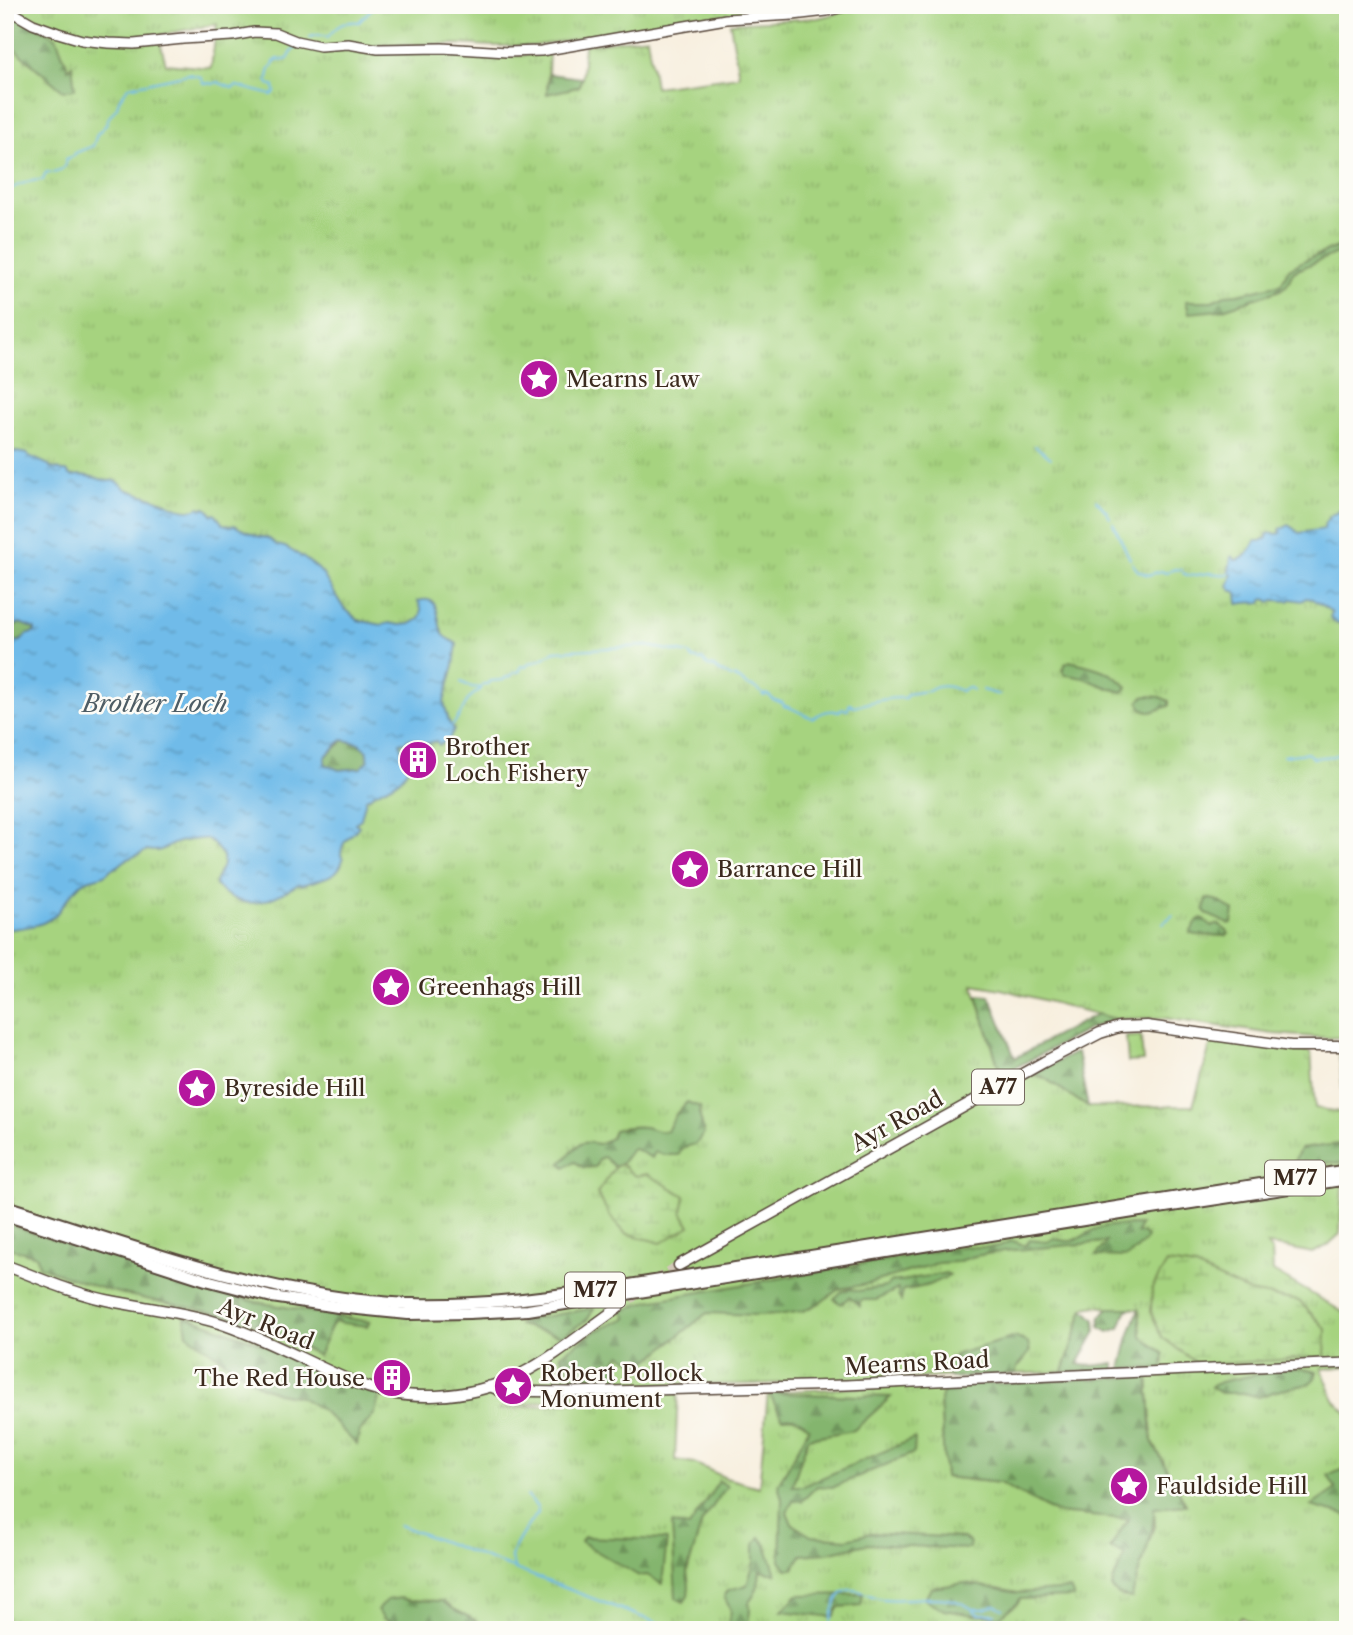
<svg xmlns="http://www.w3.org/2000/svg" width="1353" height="1635" viewBox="0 0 1353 1635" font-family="'Libre Caslon Text',serif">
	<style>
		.grass { fill: url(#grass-tufts); stroke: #707e4e; stroke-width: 2; fill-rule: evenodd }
		.forest { fill: url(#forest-firs); stroke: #607046; stroke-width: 2 }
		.wetland { fill: url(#wetland-marsh); stroke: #707e4e; stroke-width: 2 }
		.pitch { fill: #a6d37f; stroke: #707e4e; stroke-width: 2 }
		.water { fill: url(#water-ripples); stroke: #567284; stroke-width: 2; fill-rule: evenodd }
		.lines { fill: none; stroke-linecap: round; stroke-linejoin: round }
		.stream { stroke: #70bbe9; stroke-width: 2 }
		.primary-tunnel { stroke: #d1c7b7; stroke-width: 10; stroke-dasharray: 10 5; stroke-linecap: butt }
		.secondary-casing { stroke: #57473b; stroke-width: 12 }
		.primary-casing { stroke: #57473b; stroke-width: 13 }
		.highway-casing { stroke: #57473b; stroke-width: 14 }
		.secondary { stroke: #fff; stroke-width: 9 }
		.primary { stroke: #fff; stroke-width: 10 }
		.highway { stroke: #fff; stroke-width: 10 }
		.labels { text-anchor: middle; stroke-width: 5; stroke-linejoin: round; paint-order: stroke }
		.shield { fill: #fdfcf7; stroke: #75695f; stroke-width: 2 }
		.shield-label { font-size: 21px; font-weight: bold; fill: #3b2a1e }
		.poi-label { font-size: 23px; fill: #3b2a1e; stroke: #fdfcf7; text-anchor: start }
		.street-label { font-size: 23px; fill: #3b2a1e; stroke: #fdfcf7 }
		.water-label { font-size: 24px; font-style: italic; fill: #4e5d65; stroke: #fdfcf7 }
	</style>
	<defs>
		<pattern id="grass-tufts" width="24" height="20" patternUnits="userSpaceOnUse" patternTransform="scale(1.75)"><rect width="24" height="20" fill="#a6d37f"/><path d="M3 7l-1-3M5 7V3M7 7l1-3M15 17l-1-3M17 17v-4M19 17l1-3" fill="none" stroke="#90b56d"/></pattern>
		<pattern id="forest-firs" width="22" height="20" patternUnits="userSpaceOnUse" patternTransform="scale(1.75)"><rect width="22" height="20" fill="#84b56e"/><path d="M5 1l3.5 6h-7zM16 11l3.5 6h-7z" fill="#6d935a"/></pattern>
		<pattern id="wetland-marsh" width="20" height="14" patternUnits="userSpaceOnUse" patternTransform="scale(1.75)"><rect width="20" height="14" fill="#a6d37f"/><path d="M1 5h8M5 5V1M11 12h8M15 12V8" fill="none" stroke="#90b56d"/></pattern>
		<pattern id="water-ripples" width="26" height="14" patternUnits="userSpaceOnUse" patternTransform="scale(1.75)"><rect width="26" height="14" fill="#70bbe9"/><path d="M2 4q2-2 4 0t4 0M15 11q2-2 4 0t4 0" fill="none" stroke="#5d98bc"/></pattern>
	</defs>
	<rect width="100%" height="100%" fill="#fdfcf7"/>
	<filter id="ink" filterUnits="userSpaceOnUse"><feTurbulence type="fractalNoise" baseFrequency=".0143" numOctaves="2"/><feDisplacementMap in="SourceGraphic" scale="14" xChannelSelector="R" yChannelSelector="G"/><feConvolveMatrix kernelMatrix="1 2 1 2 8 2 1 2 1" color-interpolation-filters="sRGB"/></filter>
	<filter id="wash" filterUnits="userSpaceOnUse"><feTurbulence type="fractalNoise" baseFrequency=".00686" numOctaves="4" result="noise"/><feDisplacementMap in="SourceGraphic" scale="28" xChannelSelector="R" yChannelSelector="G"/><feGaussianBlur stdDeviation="1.57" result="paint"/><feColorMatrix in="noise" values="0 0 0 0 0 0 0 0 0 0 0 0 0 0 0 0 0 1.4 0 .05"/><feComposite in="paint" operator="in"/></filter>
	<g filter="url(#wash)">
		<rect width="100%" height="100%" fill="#f7eedd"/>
		<path class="grass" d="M5,5H826L820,7L789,10L714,16L533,46H491L457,44L375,45L505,57L549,53L547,93L578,87L582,78L584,45L647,37L655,87L739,76L730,23L818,18L872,5H1348V1037L1329,1038L1273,1034L1164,1018L1115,1019L1001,989L973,984L1005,1088L1031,1074L1043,1077L1088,1107L1193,1106L1212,1040L1311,1052L1315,1108L1345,1113L1339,1052L1348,1051V1163L1343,1164L1340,1234L1327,1246L1312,1253L1284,1247L1267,1245L1272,1251L1273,1271L1348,1315V1366L1322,1369L1334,1400L1348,1414V1468L1329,1475L1336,1489L1312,1506L1348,1516V1630H1264L1241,1617L1235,1622L1250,1630H5ZM217,24L211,68L166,64L158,35ZM1097,1306L1109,1308L1139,1309L1141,1336L1148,1376L1152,1441L1186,1505L1154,1508L1155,1524L1145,1551L1129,1519L1056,1513L1000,1483L945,1477L940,1399L947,1386L918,1385L768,1392L759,1487L726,1478L694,1463L675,1460L678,1391L497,1410L559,1398L655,1385L757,1384L1063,1372L1084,1308Z"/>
		<g class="forest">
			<polygon points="5,10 56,37 68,69 72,65 75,89 63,91 5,41"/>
			<polygon points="549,74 582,78 578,87 547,94"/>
			<polygon points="1348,243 1348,248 1293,272 1287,285 1280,290 1220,310 1189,313 1186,301 1212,301 1225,295 1238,294 1281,284 1289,269 1307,259"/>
			<path d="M21,623L35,629L34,632C27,635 20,643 15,642L8,638C7,629 14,626 21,623Z"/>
			<path d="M1070,661C1091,666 1112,670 1127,687L1123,692C1102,688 1088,676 1065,675L1062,670L1065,664Z"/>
			<polygon points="1148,696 1160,697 1169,701 1169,706 1152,712 1141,708 1139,701 1143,697"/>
			<polygon points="341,740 359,743 367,751 368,761 361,768 339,770 325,764 325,757 341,743"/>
			<polygon points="1207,898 1218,901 1234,911 1232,923 1229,924 1206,914 1204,910"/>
			<polygon points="1202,918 1211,926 1218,924 1227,931 1229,934 1225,936 1196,935 1190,933 1198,920"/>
			<polygon points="977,995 990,996 1015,1058 1097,1014 1115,1019 1089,1029 1001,1075"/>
			<polygon points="1077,1052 1088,1107 1043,1077 1032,1074"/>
			<path d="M687,1102L700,1107L699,1113L704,1133L696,1144C688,1146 681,1147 679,1155H665L655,1152L652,1158L633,1148L621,1164L615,1167L604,1157L600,1158L595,1167L584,1168L575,1162L565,1167L561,1163C577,1149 576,1138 599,1144L611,1138L614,1130C624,1127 634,1126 644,1127C653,1128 657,1133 667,1131L676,1114Z"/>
			<polygon points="1348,1143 1348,1163 1294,1162 1300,1149"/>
			<path d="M5,1223L208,1289L256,1302L370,1322L367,1326L335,1322L331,1327L318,1356C298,1344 278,1332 256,1324C210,1309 162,1304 115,1292C89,1286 65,1275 39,1266L37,1256L5,1247Z"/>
			<path d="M1140,1225L1137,1233H1142L1147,1237C1144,1245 1133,1251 1127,1257L1096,1256L1106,1242L1004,1251L975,1256L956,1262L938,1263L863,1285L839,1289L820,1303L803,1311L784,1314L755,1315L707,1313L641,1366L621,1354L613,1364L623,1381L609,1383L579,1385L560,1355L596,1331L627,1318L622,1311L649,1301L965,1246C975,1247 984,1248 994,1247C1010,1246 1004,1235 1025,1246L1030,1240L1047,1242L1054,1238C1074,1246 1079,1237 1096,1229C1103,1225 1131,1225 1140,1225Z"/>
			<path d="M946,1273L949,1275C934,1285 921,1288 903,1290L901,1301L898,1295V1289L876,1300H860V1306L849,1297L841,1304L834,1299L841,1292L850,1289L857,1291L886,1287L892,1281C903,1282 906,1280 916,1278C926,1276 936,1276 946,1273Z"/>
			<polygon points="594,1308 588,1319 562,1336 519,1325 521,1321"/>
			<polygon points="1109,1308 1131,1308 1126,1311 1120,1328 1108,1332 1100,1327 1100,1317"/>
			<polygon points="1139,1308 1141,1336 1164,1354 1163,1368 1121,1369 1128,1340"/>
			<path d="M1084,1309L1095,1320L1096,1331L1078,1364C1091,1369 1102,1363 1115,1364V1371L1063,1372Z"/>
			<polygon points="185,1316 255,1341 380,1394 375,1413 359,1432 357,1445 323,1411 300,1397 278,1393 262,1387 187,1334"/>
			<polygon points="1015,1337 1028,1343 1030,1352 1017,1368 1015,1374 950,1378 945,1372 945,1364 957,1354"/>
			<polygon points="1283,1369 1304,1369 1317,1372 1315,1378 1309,1384 1276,1391 1259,1397 1244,1393 1221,1393 1211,1387 1220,1382"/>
			<path d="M1148,1376L1152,1441L1186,1505L1154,1508C1155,1539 1137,1568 1132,1598L1118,1595L1112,1589L1113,1581L1125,1555L1110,1548L1128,1519L1056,1513L1000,1483L945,1477L940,1399L947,1386Z"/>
			<path d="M769,1393L891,1397L854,1430L808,1438L792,1486H803L915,1438L914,1453L833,1487L817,1486L802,1501H793L787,1512L792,1524L811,1536L847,1539L871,1533L964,1538L970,1543L968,1549L867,1544L827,1553L801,1555L793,1569H786L780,1561L782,1499L778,1484L790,1464L809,1428C801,1419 794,1416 782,1418Z"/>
			<polygon points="1348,1468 1348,1516 1311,1506 1336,1489 1328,1475"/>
			<polygon points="719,1481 727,1486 702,1522 687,1572 689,1586 688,1596 684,1602 676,1598 672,1524 689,1527"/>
			<polygon points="584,1537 667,1540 662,1584 647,1575 639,1576 581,1542"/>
			<path d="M760,1537L766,1545L776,1574L760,1571C759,1583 757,1593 749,1602L750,1611L747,1630H734L728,1628L731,1610L724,1597L728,1590L747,1585L754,1562V1545Z"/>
			<polygon points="965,1583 1018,1593 1070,1589 1074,1597 1020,1599 1018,1603 1000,1617 974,1615 944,1610 925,1599 931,1588"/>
			<polygon points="863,1594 861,1605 839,1607 833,1617 782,1611 797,1595"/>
			<path d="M401,1598L407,1600L442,1601C457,1614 473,1615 488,1630H438L428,1626L415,1627L413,1625C397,1626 386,1624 377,1610L387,1600Z"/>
		</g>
		<g class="wetland">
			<polygon points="621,1164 635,1176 647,1174 685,1196 682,1212 690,1226 661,1243 625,1233 610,1216 597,1193 615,1167"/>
			<polygon points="1167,1263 1195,1267 1249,1292 1299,1301 1326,1329 1325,1357 1199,1365 1162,1337 1151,1312 1152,1288"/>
		</g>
		<polygon class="pitch" points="1141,1036 1143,1061 1128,1062 1126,1037"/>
		<g class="water">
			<path d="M5,450L28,454L29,456L49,465L51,468L58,469L63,471H67L68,473L72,476C84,473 97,479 109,481C111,481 113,480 115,481C121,482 122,488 128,490C139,494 153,497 164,502C175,507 188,514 200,507L202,509L204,507L209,510L212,515L215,514L223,524L230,526L235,525L239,528L257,536L268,538L277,545L285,547L301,556L317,568L322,573L343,607L358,620L382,625L389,623L400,625L410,624L419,619L421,614V609L418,601C443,594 435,620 443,634C446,638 453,641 457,644L454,665L444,702L449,722L454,729L448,741L439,745L436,741L429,743L430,745C421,742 412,734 404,743L402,742L400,743L402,751L411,759V761L407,759L406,761L410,763C401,787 385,785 366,799L361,819L355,823L359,826C351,838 342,838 341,855L343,859C340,878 317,880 301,885L299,884C268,902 245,915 215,885C216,873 225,871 223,856C219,851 213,842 207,839C204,838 184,841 179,842C166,845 164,854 147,850C141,855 133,856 126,860C120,864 118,868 111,869C103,880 92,876 82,883C72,891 65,903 57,913C43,928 24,927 5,930V690L8,679L5,675ZM20,623L35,629V632L26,635L21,641L15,642L8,638C7,630 14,625 20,623ZM342,740L359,743L367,751L368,761L361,768L339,770L325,764V757Z"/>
			<path d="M1345,507H1348V632L1341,627L1340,623L1334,622L1330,617L1332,612L1312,599L1306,598L1302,601L1291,599L1289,601L1274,600L1271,602L1266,599L1263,600L1262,603C1253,602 1246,602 1238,604L1237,594L1235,591H1232L1228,586L1232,575L1229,571L1231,557L1233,556L1235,560C1246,560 1250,549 1256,541H1260L1267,538V534L1273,533L1277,534L1281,533L1280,530L1289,525L1299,533L1324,529C1323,521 1332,513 1339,512V510Z"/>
		</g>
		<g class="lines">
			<g class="stream">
				<path d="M310,37L318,35L328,37C336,26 345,20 359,22L375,5"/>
				<path d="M5,225C7,216 4,204 7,195C11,184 34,180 43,180L45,174L47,172C57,175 66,169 66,159L74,156L75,153L93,146L97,134L106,125L107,120L117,107L119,100L128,87L188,74L201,77L203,83L207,84L209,83L213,84L217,82L232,88L237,86L272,95L275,92L274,86L269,84L267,81L270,69L273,66L274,62L278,59L285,60L288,59L293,50L300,46"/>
				<polyline points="1035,446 1051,458"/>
				<polyline points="1096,500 1107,512 1110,518"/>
				<polyline points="1113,523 1130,559"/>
				<polyline points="1132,563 1138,571 1148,575 1161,571 1166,573 1175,569 1182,570"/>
				<polyline points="1183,573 1189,576 1210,573 1227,575 1230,572"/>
				<path d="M461,682L471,687L481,688L483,684H488L491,681L503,680L505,678L511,676L513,673L520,671L521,666L526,667L529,663C537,662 547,657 554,651L647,646L690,654L692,658L700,660L702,659L708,666L714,667C718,673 726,673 731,677H735L736,679L741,680L747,686C754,686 761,690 764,696L766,694L771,697L772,699L783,703L784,706C795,708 802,715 813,718C820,713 829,708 838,712L843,708L846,710L848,709L850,703L854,707C871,702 888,697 905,698L907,694C915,693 921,691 929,691C939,684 951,686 961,691L967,687L973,690"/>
				<polyline points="982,690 1000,695"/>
				<path d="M452,725C460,718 462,709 468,700C471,695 477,693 481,689"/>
				<polyline points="1283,756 1307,753 1313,758 1334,756 1348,748"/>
				<polyline points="1163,923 1173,915"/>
				<polyline points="399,1525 660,1624"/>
				<path d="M516,1569C514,1566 512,1563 511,1559C511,1549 531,1520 538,1513L537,1507L527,1496"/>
				<polyline points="974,1609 984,1609 996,1605 1003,1609"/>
				<path d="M831,1620C834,1610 835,1596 846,1591C857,1586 871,1598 883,1599C914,1602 953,1588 978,1614H995"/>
				<polyline points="670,1626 690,1630"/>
				<polyline points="828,1630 830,1623"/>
			</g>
		</g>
	</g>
	<g filter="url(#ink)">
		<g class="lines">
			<g class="primary-tunnel">
				<polyline points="656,1281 679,1265"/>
				<polyline points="618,1308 641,1291"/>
			</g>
			<g class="secondary-casing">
				<g id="secondary">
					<polyline points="5,8 33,24 58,33 82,40 108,43 134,44 183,39 232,36 254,32 276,33 296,41 320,46 348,44 378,49 442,48 507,52 541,51 726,19 793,15 827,11 852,5"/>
					<polyline points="489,1386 500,1391 570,1392 846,1385 1348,1363"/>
				</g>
			</g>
			<g class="primary-casing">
				<g id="primary">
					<path d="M5,1265C41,1279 77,1295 116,1302C152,1309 189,1313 225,1325C268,1340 309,1363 351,1381C405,1404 469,1400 521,1374C556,1356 586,1330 618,1308"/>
					<polyline points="679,1265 1044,1062 1100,1033 1119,1027 1147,1026 1291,1046 1348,1046"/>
				</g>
			</g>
			<g class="highway-casing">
				<g id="highway">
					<path d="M5,1206C125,1243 244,1289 370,1301C384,1302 398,1304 412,1304C483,1306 553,1296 623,1286L1348,1170"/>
					<polyline points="5,1215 206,1280 272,1297 338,1307 408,1314 469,1313 528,1310 1152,1209 1348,1179"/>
				</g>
			</g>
			<use href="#secondary" class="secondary"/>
			<use href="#primary" class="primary"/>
			<use href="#highway" class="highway"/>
		</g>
	</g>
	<defs>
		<g id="sight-disc" transform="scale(2.0125)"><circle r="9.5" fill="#b5179e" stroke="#fdfcf7"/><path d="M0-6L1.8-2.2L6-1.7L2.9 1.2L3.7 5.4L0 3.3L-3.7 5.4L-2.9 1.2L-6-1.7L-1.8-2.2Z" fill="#fff"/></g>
		<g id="building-disc" transform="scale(2.0125)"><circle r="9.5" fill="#b5179e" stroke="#fdfcf7"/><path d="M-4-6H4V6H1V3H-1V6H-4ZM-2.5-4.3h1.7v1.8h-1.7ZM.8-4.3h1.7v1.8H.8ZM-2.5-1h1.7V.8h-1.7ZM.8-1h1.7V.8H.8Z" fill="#fff"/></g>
	</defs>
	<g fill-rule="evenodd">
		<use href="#sight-disc" x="539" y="379"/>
		<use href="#building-disc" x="418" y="760"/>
		<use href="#sight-disc" x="690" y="869"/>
		<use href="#sight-disc" x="391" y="987"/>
		<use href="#sight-disc" x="197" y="1088"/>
		<use href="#building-disc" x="392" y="1378"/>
		<use href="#sight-disc" x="513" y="1386"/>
		<use href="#sight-disc" x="1129" y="1486"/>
	</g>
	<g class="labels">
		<g class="shield">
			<rect x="972" y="1069.5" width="52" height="35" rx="5"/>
			<rect x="1265" y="1160.5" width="60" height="35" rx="5"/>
			<rect x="565" y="1272.5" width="60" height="35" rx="5"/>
		</g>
		<g class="shield-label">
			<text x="998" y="1094">A77</text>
			<text x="1295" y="1185">M77</text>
			<text x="595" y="1297">M77</text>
		</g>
		<g class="poi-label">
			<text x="566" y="387">Mearns Law</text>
			<text x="445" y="755">Brother<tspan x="445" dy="26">Loch Fishery</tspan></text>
			<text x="717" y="877">Barrance Hill</text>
			<text x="418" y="995">Greenhags Hill</text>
			<text x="224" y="1096">Byreside Hill</text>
			<text x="540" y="1381">Robert Pollock<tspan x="540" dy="26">Monument</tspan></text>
			<text x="365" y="1386" text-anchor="end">The Red House</text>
			<text x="1156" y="1494">Fauldside Hill</text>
		</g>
		<g class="street-label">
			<text transform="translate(897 1121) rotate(-29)" y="8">Ayr Road</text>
			<text transform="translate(266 1324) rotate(22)" y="8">Ayr Road</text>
			<text transform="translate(917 1363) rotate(-3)" y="8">Mearns Road</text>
		</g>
		<g class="water-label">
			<text x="155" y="712">Brother Loch</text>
		</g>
	</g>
	<rect width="1353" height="1635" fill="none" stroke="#fdfcf7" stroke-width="28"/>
</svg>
